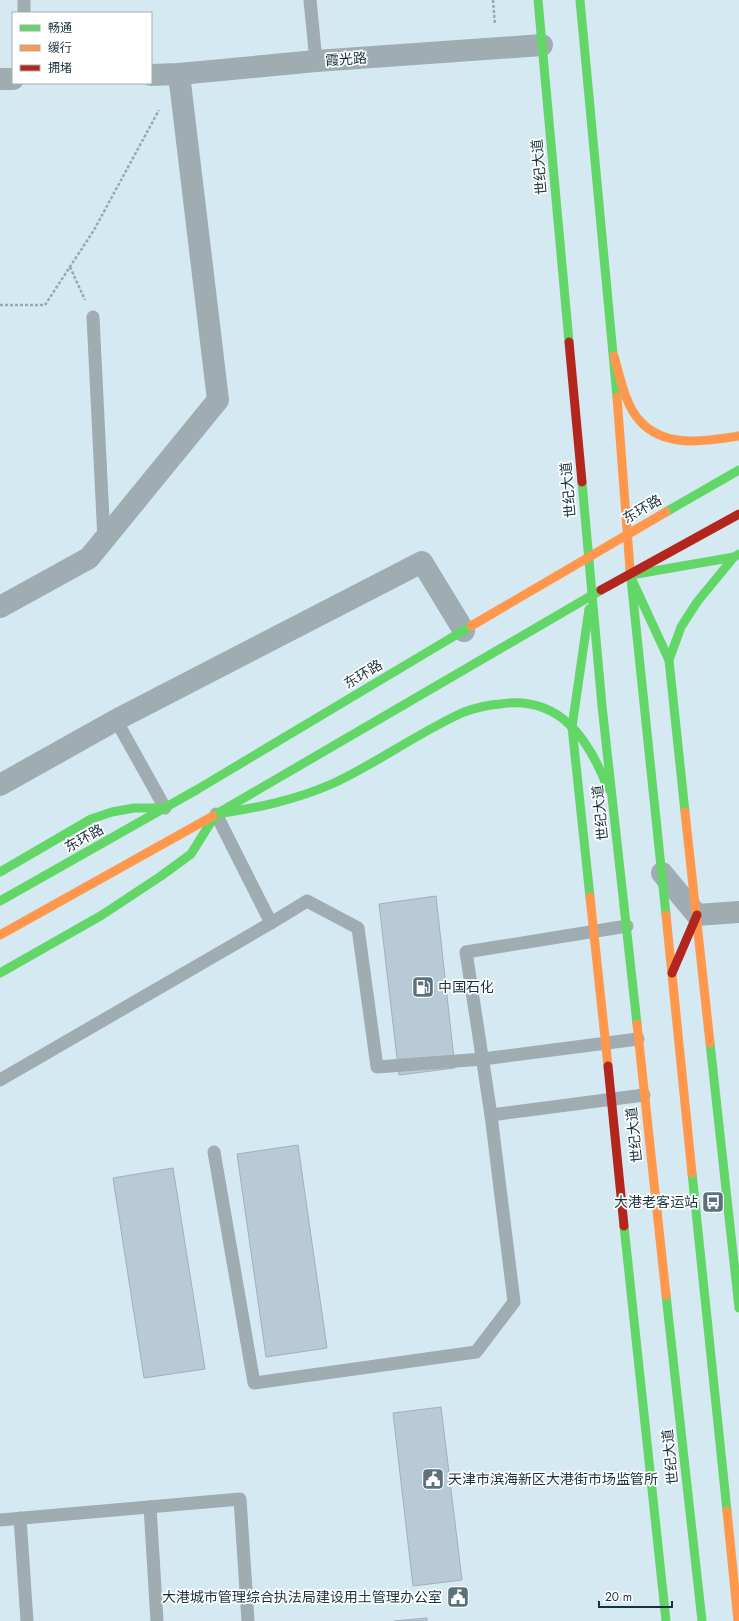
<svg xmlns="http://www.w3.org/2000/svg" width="739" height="1621" viewBox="0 0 739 1621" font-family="Jost,'Noto Sans SC',sans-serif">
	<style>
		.building { fill: #b8cad8; stroke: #a0b0bc }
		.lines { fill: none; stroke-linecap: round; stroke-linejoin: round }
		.path { stroke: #9ba8ad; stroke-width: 2.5; stroke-dasharray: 3 2; stroke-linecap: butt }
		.lane { stroke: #9facb1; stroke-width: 13 }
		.street { stroke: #9facb1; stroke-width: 22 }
		.fast { stroke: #63d668; stroke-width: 9 }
		.slow { stroke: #ff974d; stroke-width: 9 }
		.jam { stroke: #b3261e; stroke-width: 9 }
		.labels { text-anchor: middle; stroke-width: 3.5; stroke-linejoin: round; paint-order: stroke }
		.street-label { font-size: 14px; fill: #19323e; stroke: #fff }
		.poi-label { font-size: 14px; fill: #19323e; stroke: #fff; text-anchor: start }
	</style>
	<rect width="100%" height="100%" fill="#d5e9f2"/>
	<g class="building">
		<polygon points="436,896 455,1068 399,1075 379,904"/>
		<polygon points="298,1145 327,1348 266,1357 237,1154"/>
		<polygon points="173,1168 205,1369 144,1378 113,1178"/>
		<polygon points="441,1407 462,1580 413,1586 393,1413"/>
		<polygon points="427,1618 427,1621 394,1621"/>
	</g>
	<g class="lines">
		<g class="path">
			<polyline points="493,0 495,25"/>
			<polyline points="70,267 85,300"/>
			<polyline points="0,305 45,305 94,230 159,110"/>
		</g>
		<g class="lane">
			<polyline points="310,0 316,61"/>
			<polyline points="24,13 24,0"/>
			<polyline points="93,317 104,540"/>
			<polyline points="116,720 165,808"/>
			<polyline points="271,923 307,901 358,928 377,1067 483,1059 638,1039"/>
			<polyline points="0,1080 271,923 216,814"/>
			<polyline points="491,1115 466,952 627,926"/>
			<polyline points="214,1152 254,1383 476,1352 514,1302 491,1115 644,1095"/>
			<polyline points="150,1507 157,1621"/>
			<polyline points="20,1518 27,1621"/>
			<polyline points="0,1520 240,1499 248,1621"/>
		</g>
		<g class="street">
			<polyline points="151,75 179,74 316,61 542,45"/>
			<polyline points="0,79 13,79"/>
			<polyline points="0,607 89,558 218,400 179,74"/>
			<polyline points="0,785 116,720 422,562 464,631"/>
			<polyline points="662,873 697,915 739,912"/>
		</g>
		<g class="fast">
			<polyline points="538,0 569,342"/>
			<polyline points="580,0 617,397"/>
			<polyline points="582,482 602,706 637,1024"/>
			<polyline points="666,512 739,470"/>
			<polyline points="630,569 666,915"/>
			<polyline points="631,575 734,557"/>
			<polyline points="632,580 669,660 685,812"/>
			<polyline points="589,609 572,727 590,897"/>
			<polyline points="669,660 681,627 697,602 734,557 739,554"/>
			<path d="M217,814C257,808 296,800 334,783C379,762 419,732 464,712C475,708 488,705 500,704C560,695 589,739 608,789"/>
			<polyline points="213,816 601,590"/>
			<polyline points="0,872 91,819 112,812 134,808 165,808"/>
			<polyline points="0,901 198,789 471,626"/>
			<polyline points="0,973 102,915 161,876 191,854 216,814"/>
			<polyline points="710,1043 739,1308"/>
			<polyline points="692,1173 727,1511"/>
			<polyline points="624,1226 666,1621"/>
			<polyline points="666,1295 702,1621"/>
		</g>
		<g class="slow">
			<path d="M614,356C620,377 625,405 640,421C665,449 707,441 739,436"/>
			<polyline points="617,397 630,569"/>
			<polyline points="471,626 666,512"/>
			<polyline points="685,812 710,1043"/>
			<polyline points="590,897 608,1066"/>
			<polyline points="666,915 692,1173"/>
			<polyline points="0,935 213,816"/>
			<polyline points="637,1024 666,1295"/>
			<polyline points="727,1511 738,1621"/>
		</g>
		<g class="jam">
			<polyline points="569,342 582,482"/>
			<polyline points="601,590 739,514"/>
			<polyline points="672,973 697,915"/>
			<polyline points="608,1066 624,1226"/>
		</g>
	</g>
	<defs>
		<g id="fuel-square" transform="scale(1.15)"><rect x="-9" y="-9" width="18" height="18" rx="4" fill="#5b727d" stroke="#fff"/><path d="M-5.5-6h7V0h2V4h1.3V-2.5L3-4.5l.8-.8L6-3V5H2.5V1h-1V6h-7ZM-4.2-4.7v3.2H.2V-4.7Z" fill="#fff"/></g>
		<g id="bus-square" transform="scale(1.15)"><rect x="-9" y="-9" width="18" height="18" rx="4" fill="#5b727d" stroke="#fff"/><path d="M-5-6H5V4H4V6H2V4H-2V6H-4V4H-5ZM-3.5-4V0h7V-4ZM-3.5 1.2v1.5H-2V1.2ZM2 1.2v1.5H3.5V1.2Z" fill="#fff"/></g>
		<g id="civic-square" transform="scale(1.15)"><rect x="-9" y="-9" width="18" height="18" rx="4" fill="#5b727d" stroke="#fff"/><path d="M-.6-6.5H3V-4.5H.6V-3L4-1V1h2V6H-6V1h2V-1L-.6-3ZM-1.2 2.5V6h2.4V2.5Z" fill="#fff"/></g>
	</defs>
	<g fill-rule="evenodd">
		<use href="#fuel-square" x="423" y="987"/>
		<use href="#bus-square" x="713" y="1202"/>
		<use href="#civic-square" x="433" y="1479"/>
		<use href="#civic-square" x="458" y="1597"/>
	</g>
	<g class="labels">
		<g class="street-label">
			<text transform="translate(346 59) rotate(-4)" y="5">霞光路</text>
			<text transform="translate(539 167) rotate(-95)" y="5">世纪大道</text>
			<text transform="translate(568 490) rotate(-95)" y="5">世纪大道</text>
			<text transform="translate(642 509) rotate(-30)" y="5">东环路</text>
			<text transform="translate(363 674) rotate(-31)" y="5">东环路</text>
			<text transform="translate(600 813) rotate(-96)" y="5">世纪大道</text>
			<text transform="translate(84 838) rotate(-29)" y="5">东环路</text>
			<text transform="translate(634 1135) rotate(-96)" y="5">世纪大道</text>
			<text transform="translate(670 1457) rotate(-96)" y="5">世纪大道</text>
		</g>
		<g class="poi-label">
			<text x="438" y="992">中国石化</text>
			<text x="698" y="1207" text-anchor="end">大港老客运站</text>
			<text x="448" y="1484">天津市滨海新区大港街市场监管所</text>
			<text x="442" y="1602" text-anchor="end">大港城市管理综合执法局建设用土管理办公室</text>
		</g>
	</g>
	<rect x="12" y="12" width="140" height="72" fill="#ffffff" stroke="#a3adb2"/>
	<rect x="20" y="25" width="20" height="6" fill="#63d668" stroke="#a3adb2"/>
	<text x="48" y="32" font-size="12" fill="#19323e">畅通</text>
	<rect x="20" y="45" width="20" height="6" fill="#ff974d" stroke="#a3adb2"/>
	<text x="48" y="52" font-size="12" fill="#19323e">缓行</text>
	<rect x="20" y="65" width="20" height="6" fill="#b3261e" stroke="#a3adb2"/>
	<text x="48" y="72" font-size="12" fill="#19323e">拥堵</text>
	<path d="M599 1601v6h73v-6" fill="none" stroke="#19323e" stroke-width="2"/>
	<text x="605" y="1601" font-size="12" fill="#19323e" stroke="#ffffff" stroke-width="3" paint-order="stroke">20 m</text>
</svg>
